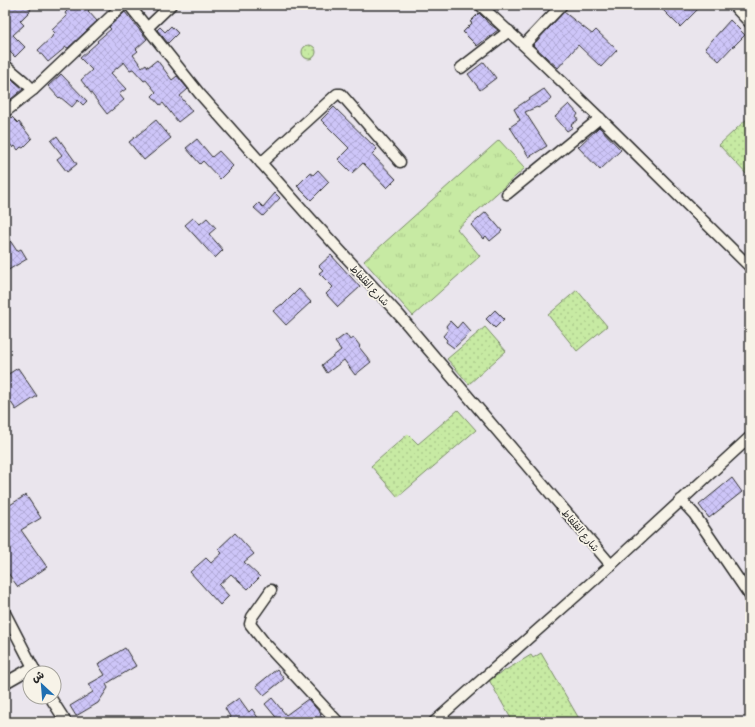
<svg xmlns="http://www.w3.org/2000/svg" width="755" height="727" viewBox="0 0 755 727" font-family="Pangolin,'Playpen Sans Arabic',sans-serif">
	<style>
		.grass { fill: url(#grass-dots); stroke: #798a67 }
		.park { fill: url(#park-tufts); stroke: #798a67 }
		.building { fill: url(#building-cross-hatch); stroke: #2b2b2b }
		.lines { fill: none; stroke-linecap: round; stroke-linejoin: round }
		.minor-casing { stroke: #2b2b2b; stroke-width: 13 }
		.minor { stroke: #f7f3e8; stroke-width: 10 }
		.labels { text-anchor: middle; stroke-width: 3.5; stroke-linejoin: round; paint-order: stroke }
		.street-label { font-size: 10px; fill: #2b2b2b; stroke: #f7f3e8 }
	</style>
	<defs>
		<pattern id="grass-dots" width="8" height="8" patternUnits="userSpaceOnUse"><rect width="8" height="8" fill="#c7eaa3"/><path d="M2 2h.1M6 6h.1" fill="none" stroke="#abc98c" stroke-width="1.8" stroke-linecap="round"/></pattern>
		<pattern id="park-tufts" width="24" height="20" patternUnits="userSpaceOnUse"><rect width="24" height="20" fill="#c7eaa3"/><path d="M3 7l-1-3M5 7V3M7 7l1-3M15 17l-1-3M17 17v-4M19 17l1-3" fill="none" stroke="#abc98c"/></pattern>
		<pattern id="building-cross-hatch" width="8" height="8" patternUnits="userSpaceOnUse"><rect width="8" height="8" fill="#cdc5f8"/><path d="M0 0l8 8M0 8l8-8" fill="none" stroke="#b0a9d5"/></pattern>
	</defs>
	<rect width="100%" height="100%" fill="#eae5ed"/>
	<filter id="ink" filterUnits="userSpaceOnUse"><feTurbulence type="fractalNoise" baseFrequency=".025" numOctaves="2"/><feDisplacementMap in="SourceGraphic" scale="8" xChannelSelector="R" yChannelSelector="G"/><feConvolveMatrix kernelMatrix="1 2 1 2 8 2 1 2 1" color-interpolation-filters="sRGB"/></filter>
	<g filter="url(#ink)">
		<g class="grass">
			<circle cx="309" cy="52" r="7"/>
			<polygon points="750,116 750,178 719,145"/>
			<polygon points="577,290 607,326 577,351 548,315"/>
			<polygon points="485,327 506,351 469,384 447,359"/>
			<polygon points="458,410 476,430 398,497 371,466 408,434 418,444"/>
			<polygon points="541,653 581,722 513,722 489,680 531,655 533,658"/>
		</g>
		<polygon class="park" points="499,140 525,168 457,229 480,256 413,316 364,261"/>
		<g class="building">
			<polygon points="5,5 25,5 31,10 20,21 24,25 13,35 25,47 15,57 5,47"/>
			<polygon points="61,5 94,5 88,11 97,21 68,48 66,47 48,62 38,50 52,37 52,36 55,33 52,30 67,16 65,13 67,11"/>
			<polygon points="658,5 702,5 680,27"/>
			<polygon points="125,12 147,39 136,49 138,51 133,55 142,67 146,64 148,67 157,60 172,80 177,76 188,89 180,96 192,111 178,122 163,103 160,105 152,96 156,92 146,80 144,81 133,69 130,70 124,62 111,73 126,89 119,94 124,100 107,114 81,80 92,70 80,58 98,42 97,41 111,29 109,27"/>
			<polygon points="564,12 592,34 596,30 617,50 601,67 578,45 558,68 533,45"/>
			<polygon points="479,13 486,20 487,22 498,30 477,46 463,32 472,23 470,22"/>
			<polygon points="730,20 745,35 734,46 733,46 719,61 705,48"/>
			<polygon points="171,26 178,33 168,43 157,30 160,27 165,32"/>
			<polygon points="484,62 496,78 480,90 468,74"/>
			<polygon points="6,74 23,89 5,104 5,75"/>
			<polygon points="61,74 87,101 83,105 78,100 72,107 60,97 59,98 48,86"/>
			<polygon points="544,89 552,99 538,108 537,107 525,112 547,146 529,157 510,127 520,120 514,109"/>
			<polygon points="569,104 578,114 576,117 578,120 571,125 573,127 567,131 555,117"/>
			<polygon points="334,107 377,149 372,154 396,179 387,188 363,163 352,173 338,159 349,148 321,120"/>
			<polygon points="12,117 18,123 19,122 32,139 23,148 21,147 18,150 15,146 13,148 6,138 7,137 5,133 5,123"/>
			<polygon points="156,120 171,138 144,160 129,142"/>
			<polygon points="599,127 621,150 600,170 578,147"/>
			<polygon points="57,136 77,164 67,172 57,159 62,155 51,141"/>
			<polygon points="197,139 212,157 219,151 233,166 220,179 203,161 200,164 186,148"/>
			<polygon points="318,170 329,182 311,200 297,186 310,173 313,175"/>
			<polygon points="275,193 280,198 263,216 254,208 259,203 263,207"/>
			<polygon points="486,212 502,231 490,241 486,236 483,239 471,225"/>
			<polygon points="193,218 200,224 207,218 216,228 209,234 223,250 215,258 185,225"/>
			<polygon points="5,233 17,251 21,249 27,259 5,272"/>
			<polygon points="331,255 360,287 338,307 326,294 333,287 319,273 323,270 319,266"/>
			<polygon points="299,289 311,302 286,325 273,311 282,304 283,305"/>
			<polygon points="495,310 504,319 495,328 486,319"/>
			<polygon points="450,321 457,328 462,322 471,332 454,348 446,342 447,340 443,336 448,330 446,326"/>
			<polygon points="346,334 350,340 354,338 360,346 359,347 371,362 355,375 344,360 327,373 322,365 341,350 335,342"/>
			<polygon points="18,368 37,396 16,410 5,393 5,376"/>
			<polygon points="732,478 742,492 709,518 699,505"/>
			<polygon points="26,495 41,518 21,530 47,567 18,587 5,569 5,508"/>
			<polygon points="235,533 254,554 244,562 260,577 248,589 231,574 219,585 229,596 220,605 190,572 206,558 211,563 222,553 218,549"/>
			<polygon points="125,648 136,666 106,684 108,688 98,703 76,716 70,706 93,692 89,684 105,675 98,664"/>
			<polygon points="277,669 284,679 264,695 256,686"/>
			<polygon points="239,698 249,712 252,709 261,722 233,722 225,708"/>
			<polygon points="272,698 286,715 308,699 321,714 320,715 325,722 278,722 279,721 265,704"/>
		</g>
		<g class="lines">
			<g class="minor-casing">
				<g id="minor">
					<polyline points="129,5 199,93 311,219 400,316 611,565"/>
					<polyline points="480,5 531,52 609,127 750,267"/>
					<polyline points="733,5 750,23"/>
					<polyline points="147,28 171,5"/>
					<polyline points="524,45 562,5"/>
					<polyline points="5,65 24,81 33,90"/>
					<polyline points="461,68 509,31"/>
					<polyline points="5,112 33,90 123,5"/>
					<polyline points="261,163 337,94 341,94 400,162"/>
					<polyline points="507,194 600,118"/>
					<polyline points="681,500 694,514 750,596"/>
					<polyline points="271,590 252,617 250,624 264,642 338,722"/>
					<polyline points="5,613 36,673"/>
					<polyline points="5,683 33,667"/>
					<polyline points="50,697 66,722"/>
					<polyline points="434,722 611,565 750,437"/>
				</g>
			</g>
			<use href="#minor" class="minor"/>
		</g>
	</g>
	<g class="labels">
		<g class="street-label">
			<text transform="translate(370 285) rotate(47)" y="4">شارع القلفاط</text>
			<text transform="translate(581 530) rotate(50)" y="4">شارع القلفاط</text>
		</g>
	</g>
	<rect width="755" height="727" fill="none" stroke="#f7f3e8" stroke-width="20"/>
	<rect x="10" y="10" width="735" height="707" fill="none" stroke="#2b2b2b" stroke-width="1.5" filter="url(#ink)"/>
	<g transform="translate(42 685) rotate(334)"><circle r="19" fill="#f7f3e8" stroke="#a5a39c"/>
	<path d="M0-3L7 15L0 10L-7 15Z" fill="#1f6fb2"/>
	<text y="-6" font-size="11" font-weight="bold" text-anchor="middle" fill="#2b2b2b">ش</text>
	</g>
</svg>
